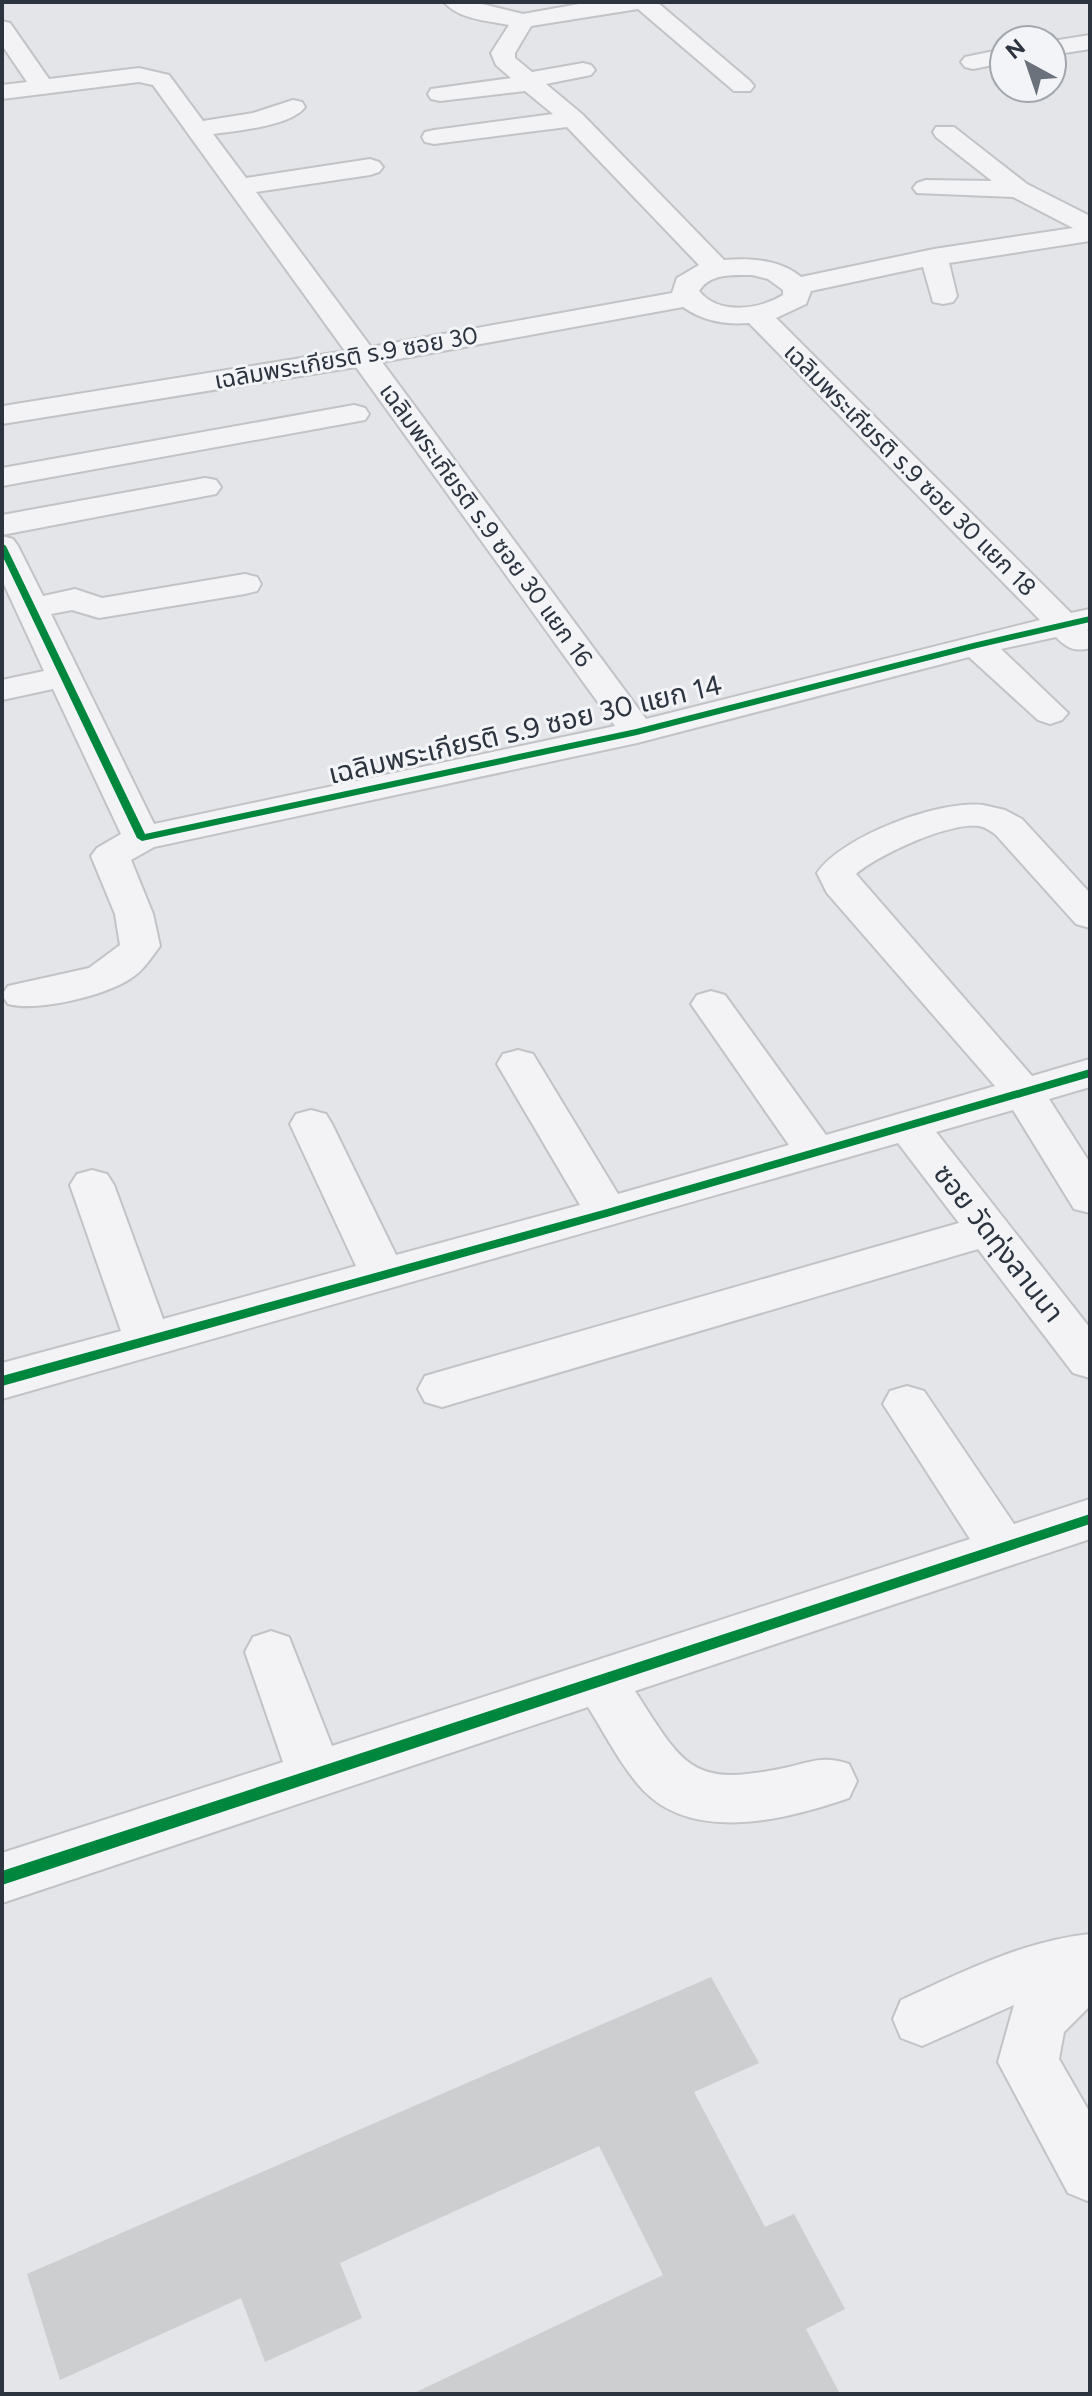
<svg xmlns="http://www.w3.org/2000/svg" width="1092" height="2396" viewBox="0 0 1092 2396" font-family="Figtree,'Noto Sans Thai',sans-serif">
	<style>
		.building { fill: #ccced0 }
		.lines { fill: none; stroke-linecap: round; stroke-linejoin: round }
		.minor-casing { stroke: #c2c3c6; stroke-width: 4 }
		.minor { fill: #f3f3f5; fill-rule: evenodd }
		.cycleway-casing { stroke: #f2f4f7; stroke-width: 5 }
		.cycleway { fill: #00873e; fill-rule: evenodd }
		.labels { text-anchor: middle; stroke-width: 6; stroke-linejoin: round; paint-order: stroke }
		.far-street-label { font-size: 24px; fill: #2c3440; stroke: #f2f4f7 }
		.street-label { font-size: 28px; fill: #2c3440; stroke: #f2f4f7 }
	</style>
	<rect width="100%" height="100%" fill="#e3e5e8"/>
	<polygon class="building" points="711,1977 759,2063 694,2092 765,2227 794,2214 845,2309 806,2329 840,2394 412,2394 663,2275 599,2146 340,2263 362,2318 265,2362 241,2298 60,2380 27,2274"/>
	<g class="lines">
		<g class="minor-casing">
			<g id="minor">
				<path d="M444,2H474L523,14L590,2H657L750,81L754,86L750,91H734L638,9L531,26L515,53V58L532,72L583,63L591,65L595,70L591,75L546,84L582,114L724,260C750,258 780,259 801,277L934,249L1073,228L1013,197L917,193L913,188L917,183L926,180L992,181L936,137L933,132L936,127H954L1027,184L1090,216V241L949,263L957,296L953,302L943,304L933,302L923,267L811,291L806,304L776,318L1071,613L1090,609V629L1087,630L1090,633V648C1074,652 1067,648 1056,637L1001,649L1068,713L1062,720L1050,724L1038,720L969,657L637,743L154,847L131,860L153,914L160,946C151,958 143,971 130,979C103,996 38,1012 8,1004L2,995L8,986L89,968L120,945L115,914L91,856L97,848L121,834L53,689L2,700V680L44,671L2,580V536L13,539L18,546L43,596L75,589L102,598L245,574L257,577L261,584L257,591L245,594L99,618L72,610L51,614L154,824L615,726L356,367L2,424L3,406L345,351L153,85L139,82L2,99V85L27,82L2,45V21L10,23L49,79L139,68L169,75L203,121L253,113L293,100L302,102L305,107C291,126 236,131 213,134L246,178L370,159L379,162L383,167L379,172L370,175L256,192L371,347L672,293L677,278L699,265L567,127L434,144L425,142L422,137L425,132L434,130L553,114L525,91L440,101L431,99L428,94L431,89L511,78L496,65L491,53L509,25C488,21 458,19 444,2ZM752,275L768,279L783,290V295C759,310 718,315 699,291C710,273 733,275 752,275ZM683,307C703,321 726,325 749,323L1040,620L646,719L382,362Z"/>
				<polygon points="1090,35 1090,49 1052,55 1052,41"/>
				<polygon points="1004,49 1004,63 973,69 965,67 961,62 965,57"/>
				<polygon points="354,405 365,408 369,414 365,420 2,486 2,468"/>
				<polygon points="205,478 216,480 221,487 216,494 2,535 2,515"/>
				<path d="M983,805L1005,810L1022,819L1090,893V928L1076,924L996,835C991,831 985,827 979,826C949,822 877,855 856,874L1032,1076L1090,1059V1087L1049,1099L1090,1163V1213L1074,1209L1013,1110L936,1132L1090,1328V1378L1073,1373L978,1249L442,1407L425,1402L418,1389L425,1376L442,1371L959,1223L898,1143L2,1399V1363L121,1331L70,1185L77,1174L92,1170L107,1174L114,1185L163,1319L356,1266L290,1124L296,1114L311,1110L326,1114L332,1124L396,1255L580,1205L497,1064L503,1054L518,1050L533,1054L618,1194L789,1145L691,1004L697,995L711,991L725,995L826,1135L995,1086L827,893L817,873C842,836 939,800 983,805Z"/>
				<path d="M907,1386L924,1391L1014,1524L1090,1499V1539L635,1691C685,1769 692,1788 789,1767C813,1761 825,1756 849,1764L857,1781L849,1798C788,1819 694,1844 643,1790C621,1766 605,1734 588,1707L2,1903V1853L283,1762L245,1652L253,1637L271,1631L289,1637L332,1746L970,1539L883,1404L890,1391Z"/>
				<path d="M1090,1934V2006L1064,2032L1059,2059L1090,2113V2202L1068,2193L998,2062L1014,2005L922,2046L901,2038L893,2019L901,2000C962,1972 1023,1941 1090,1934Z"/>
			</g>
		</g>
		<use href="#minor" class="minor"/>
		<g class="cycleway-casing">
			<g id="cycleway">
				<polygon points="2,543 6,546 145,834 636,729 973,643 1090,616 1090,622 977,648 637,735 142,841 137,838 2,555"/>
				<polygon points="1090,1069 1090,1077 607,1217 2,1386 2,1376 607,1209"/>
				<polygon points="1090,1514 1090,1524 2,1885 2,1871"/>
			</g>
		</g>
		<use href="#cycleway" class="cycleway"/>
	</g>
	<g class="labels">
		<g class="far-street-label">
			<text transform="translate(346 358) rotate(-10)" y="8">เฉลิมพระเกียรติ ร.9 ซอย 30</text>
			<text transform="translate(910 470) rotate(45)" y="8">เฉลิมพระเกียรติ ร.9 ซอย 30 แยก 18</text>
			<text transform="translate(486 525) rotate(54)" y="8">เฉลิมพระเกียรติ ร.9 ซอย 30 แยก 16</text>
		</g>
		<g class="street-label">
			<text transform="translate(525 729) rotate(-13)" y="10">เฉลิมพระเกียรติ ร.9 ซอย 30 แยก 14</text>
			<text transform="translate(999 1243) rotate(52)" y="10">ซอย วัดทุ่งลานนา</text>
		</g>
	</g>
	<rect width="1092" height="2396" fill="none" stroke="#2c3440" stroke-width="8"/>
	<g transform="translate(1028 64) rotate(320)"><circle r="38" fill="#f2f4f7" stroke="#a3a7ae" stroke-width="2"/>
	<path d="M0-6L14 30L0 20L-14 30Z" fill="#6c727b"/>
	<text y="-12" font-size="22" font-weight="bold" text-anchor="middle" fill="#2c3440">N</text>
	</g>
</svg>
